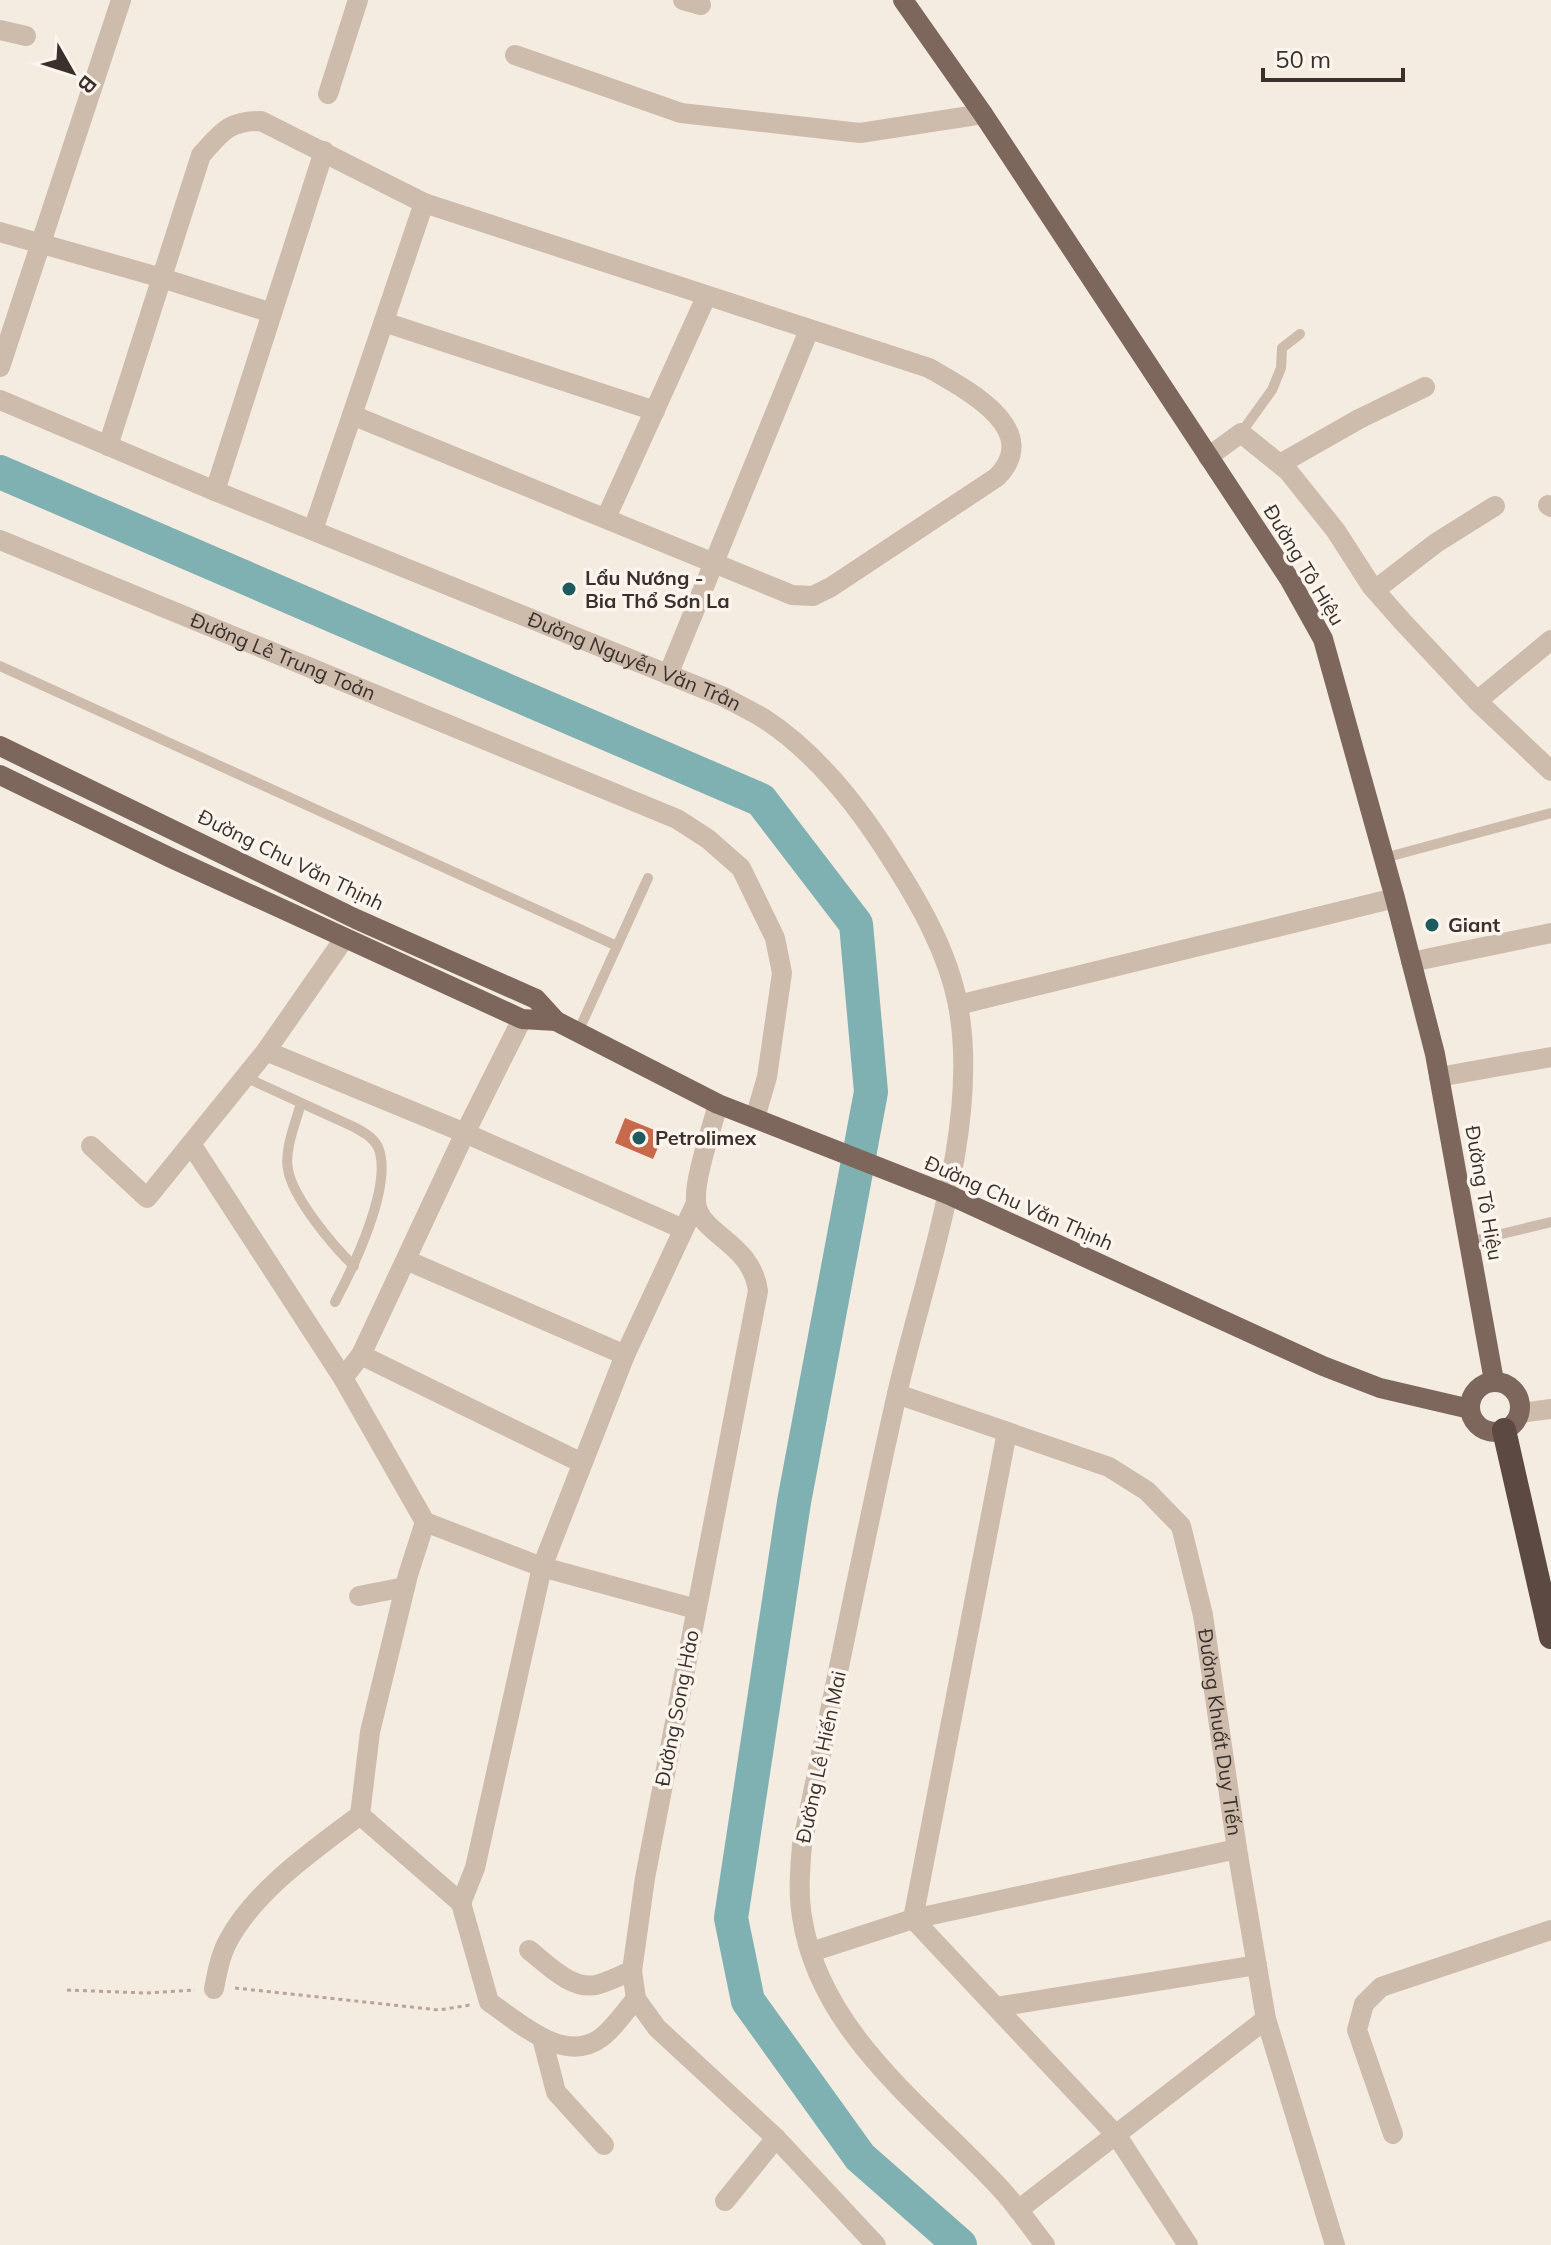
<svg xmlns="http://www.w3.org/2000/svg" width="1551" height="2245" viewBox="0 0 1551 2245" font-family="Mulish,sans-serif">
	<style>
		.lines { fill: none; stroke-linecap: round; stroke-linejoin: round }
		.river { stroke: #7fb0b2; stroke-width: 34 }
		.building { fill: #c8694b }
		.path { stroke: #b9a596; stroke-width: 3; stroke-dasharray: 4 4; stroke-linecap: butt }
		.lane { stroke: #cdbbac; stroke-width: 10 }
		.street { stroke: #cdbbac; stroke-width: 20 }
		.primary { stroke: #7d675c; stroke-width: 20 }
		.highway { stroke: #5c4a42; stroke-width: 24 }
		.poi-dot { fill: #1f5a5e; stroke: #fbf5ee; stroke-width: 3 }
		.labels { text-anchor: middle; stroke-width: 7; stroke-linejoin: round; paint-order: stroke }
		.street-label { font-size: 20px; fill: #3b302b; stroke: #fbf5ee }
		.poi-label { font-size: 20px; font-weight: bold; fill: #3b302b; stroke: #fbf5ee; text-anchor: start }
	</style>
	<rect width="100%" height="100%" fill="#f4ebe1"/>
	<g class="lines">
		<polyline class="river" points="0,472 761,800 856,924 871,1092 794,1502 731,1918 748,2001 860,2157 960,2245"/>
	</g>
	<polygon class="building" points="625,1118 664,1134 653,1159 615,1143"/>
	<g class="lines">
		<g class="path">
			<polyline points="235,1988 439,2010 470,2005"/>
			<polyline points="67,1990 145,1993 195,1990"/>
		</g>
		<g class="lane">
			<polyline points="1241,433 1272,390 1281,368 1282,348 1300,334"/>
			<polyline points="0,666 617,946"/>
			<polyline points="1384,858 1551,813"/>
			<polyline points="578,1032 648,878"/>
			<path d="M245,1077L354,1127C363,1132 373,1137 378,1147C394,1184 353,1268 335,1302"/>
			<path d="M301,1103C296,1122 284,1150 288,1169C292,1197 333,1246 354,1266"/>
			<polyline points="1468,1242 1551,1222"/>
		</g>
		<g class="street">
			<polyline points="683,0 701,5"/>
			<polyline points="0,30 26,36"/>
			<polyline points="515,55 681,113 860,133 983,114"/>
			<polyline points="328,94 358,0"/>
			<polyline points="0,232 162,278 272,313"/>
			<polyline points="384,322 655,411"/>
			<polyline points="0,367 121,0"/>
			<path id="s1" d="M0,400L215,491L724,697C737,704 751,711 763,718C814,751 858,806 890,857C919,902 948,952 958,1005C981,1127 924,1275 897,1394C863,1544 834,1695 802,1845C800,1869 798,1893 802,1917C820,2034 925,2107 1000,2188C1016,2205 1030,2226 1045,2245"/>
			<path d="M108,446L201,155C222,132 228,121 261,121L424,203L929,368C965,389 1044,429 997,477L831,587L813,596L792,595L352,415"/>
			<polyline points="1208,457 1241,433 1288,471 1336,531 1372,587 1402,621 1477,701 1551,771"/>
			<polyline points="1280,464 1359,419 1425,387"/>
			<polyline points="215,491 324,151"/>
			<polyline points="1548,505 1551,507"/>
			<polyline points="606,518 706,297"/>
			<polyline points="313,530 424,203"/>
			<path id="s2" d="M0,540L677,819L708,839L741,868L775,938L782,973L767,1077L755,1118"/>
			<polyline points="1375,590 1436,543 1495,506"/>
			<polyline points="668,675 809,330"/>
			<polyline points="1477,701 1551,640"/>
			<polyline points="1411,962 1551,933"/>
			<polyline points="958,1005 1395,898"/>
			<polyline points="266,1051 344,939"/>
			<polyline points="1439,1077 1551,1057"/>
			<path d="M718,1104C712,1128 694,1178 696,1202C699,1235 752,1242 758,1291L645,1878L632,1971L636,1999L657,2028L776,2138L876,2245"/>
			<path d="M191,1144L343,1378L425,1522L408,1575L370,1732L360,1815C314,1850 256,1889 228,1941C220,1956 217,1973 214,1989"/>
			<polyline points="91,1146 147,1198 266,1051 465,1133 683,1229"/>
			<polyline points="406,1260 625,1355"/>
			<polyline points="361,1355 582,1463"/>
			<polyline points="343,1378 361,1355 465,1133 522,1019"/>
			<path id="s3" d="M897,1394L1109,1467L1147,1491L1181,1526L1203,1615L1237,1849L1266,2019L1335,2245"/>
			<polyline points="1520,1413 1551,1409"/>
			<polyline points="1007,1432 913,1919 1117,2136 1188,2245"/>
			<polyline points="425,1522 542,1567 696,1609"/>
			<polyline points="359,1596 405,1587"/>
			<polyline points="360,1815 461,1903 475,1868 542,1567 625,1355 696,1203"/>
			<path d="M461,1903L489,2002C519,2022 565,2066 602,2037C615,2027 625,2011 636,1999"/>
			<path d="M529,1950C547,1964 571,1990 596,1985C608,1982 621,1975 632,1971"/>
			<polyline points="811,1952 913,1919 1237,1849"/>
			<polyline points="996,2007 1257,1965"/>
			<polyline points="542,2038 556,2092 604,2145"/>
			<polyline points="1393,2134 1357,2030 1364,2004 1381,1987 1551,1930"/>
			<polyline points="725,2201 776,2138"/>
			<polyline points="1018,2210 1266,2019"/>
		</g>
		<g class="primary">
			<polyline points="903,0 983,114 1290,580 1323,639 1395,898 1435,1054 1494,1381"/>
			<polyline points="0,746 356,919 536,999 556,1021 718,1104 947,1194 1323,1366 1380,1388 1470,1409"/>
			<polyline points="0,775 171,858 522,1019 556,1021"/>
			<circle cx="1495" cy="1407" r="25"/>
		</g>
		<polyline class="highway" points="1504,1430 1551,1637"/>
	</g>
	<g class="poi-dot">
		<circle cx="569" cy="589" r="8"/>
		<circle cx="1432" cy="925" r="8"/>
		<circle cx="639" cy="1138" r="8"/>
	</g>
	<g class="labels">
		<g class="street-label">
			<text transform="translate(1304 565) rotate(59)" y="7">Đường Tô Hiệu</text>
			<text dy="7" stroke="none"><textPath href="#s2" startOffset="306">Đường Lê Trung Toản</textPath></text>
			<text dy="7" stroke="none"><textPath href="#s1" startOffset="686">Đường Nguyễn Văn Trân</textPath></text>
			<text transform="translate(291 860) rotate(26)" y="7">Đường Chu Văn Thịnh</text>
			<text transform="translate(1484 1193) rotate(80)" y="7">Đường Tô Hiệu</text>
			<text transform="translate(1019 1203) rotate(24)" y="7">Đường Chu Văn Thịnh</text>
			<text transform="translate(677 1708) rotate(-79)" y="7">Đường Song Hào</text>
			<text dy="7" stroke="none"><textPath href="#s3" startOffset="528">Đường Khuất Duy Tiến</textPath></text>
			<text transform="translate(821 1757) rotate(-78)" y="7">Đường Lê Hiến Mai</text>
		</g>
		<g class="poi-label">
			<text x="585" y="585">Lẩu Nướng -<tspan x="585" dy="23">Bia Thổ Sơn La</tspan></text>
			<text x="1448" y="932">Giant</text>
			<text x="655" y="1145">Petrolimex</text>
		</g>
	</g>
	<g transform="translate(72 72) rotate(129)" stroke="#fbf5ee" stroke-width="6" paint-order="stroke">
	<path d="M0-6L14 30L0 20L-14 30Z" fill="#3b302b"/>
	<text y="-12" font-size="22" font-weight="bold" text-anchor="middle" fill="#3b302b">B</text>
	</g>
	<path d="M1263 68v12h140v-12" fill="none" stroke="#3b302b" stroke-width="4"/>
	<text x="1275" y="68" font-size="24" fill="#3b302b" stroke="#fbf5ee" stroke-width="6" paint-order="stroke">50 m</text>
</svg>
